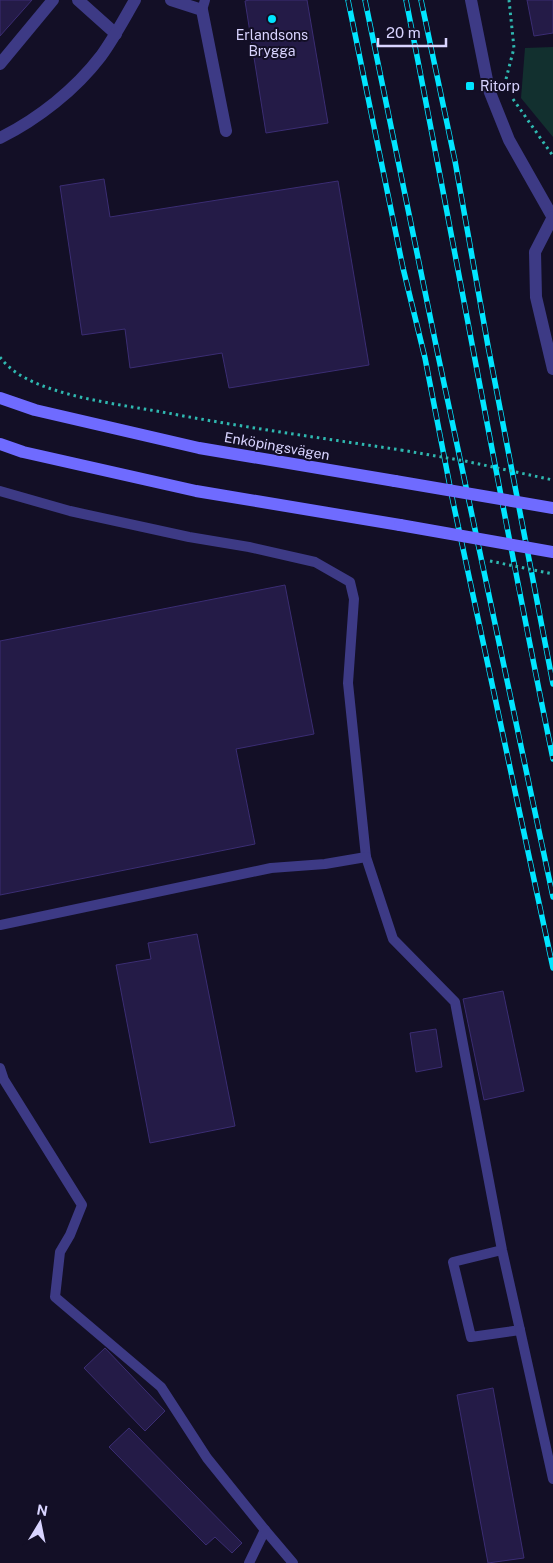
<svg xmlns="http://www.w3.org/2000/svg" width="553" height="1563" viewBox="0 0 553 1563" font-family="'Public Sans',sans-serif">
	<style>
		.green { fill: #12302f }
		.building { fill: #241b47; stroke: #3b2d73 }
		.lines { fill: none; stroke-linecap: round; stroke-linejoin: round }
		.path { stroke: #2fb8b0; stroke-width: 3; stroke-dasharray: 2.5 4; stroke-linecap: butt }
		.service { stroke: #3d3a85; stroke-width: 10 }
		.minor { stroke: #3d3a85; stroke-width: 12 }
		.tertiary { stroke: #3d3a85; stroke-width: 12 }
		.secondary { stroke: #6f6bff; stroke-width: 12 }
		.rail-casing { stroke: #00e5ff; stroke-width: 5.5 }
		.rail { stroke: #130f26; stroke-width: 4; stroke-dasharray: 11; stroke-linecap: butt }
		.path-bridge { stroke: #2fb8b0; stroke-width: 3; stroke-dasharray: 2.5 4; stroke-linecap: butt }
		.secondary-bridge { stroke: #6f6bff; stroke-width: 12 }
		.poi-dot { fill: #00e5ff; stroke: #130f26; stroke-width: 2 }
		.labels { text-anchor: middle; stroke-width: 4; stroke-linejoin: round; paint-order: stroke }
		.poi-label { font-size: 14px; fill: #d9d4ff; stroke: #130f26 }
		.street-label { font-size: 14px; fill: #d9d4ff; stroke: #130f26 }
	</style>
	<rect width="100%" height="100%" fill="#130f26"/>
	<polygon class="green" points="553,47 553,137 521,98 525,48"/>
	<g class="building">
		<polygon points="0,0 32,0 0,36"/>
		<polygon points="249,0 307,0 328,123 266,133 245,1"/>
		<polygon points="527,0 553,0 553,33 534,36"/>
		<polygon points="104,179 110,217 338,181 369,365 229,388 222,353 130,368 125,329 82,335 60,186"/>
		<polygon points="285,585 314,734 236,749 255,844 0,895 0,641"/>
		<polygon points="197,934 235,1126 150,1143 116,965 151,959 148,943"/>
		<polygon points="503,991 524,1091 484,1100 463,999"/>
		<polygon points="436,1029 442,1067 416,1072 410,1033"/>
		<polygon points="105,1348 165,1411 145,1431 84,1368"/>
		<polygon points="493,1388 524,1558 488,1563 457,1395"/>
		<polygon points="129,1428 242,1543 232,1553 215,1537 206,1545 109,1447"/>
	</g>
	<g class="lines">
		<g class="path">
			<polyline points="506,79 514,48 509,0"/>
			<polyline points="513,99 553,156"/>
			<path d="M0,357C10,371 27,380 43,386C81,400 122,405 162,412C241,427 321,438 401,450"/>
		</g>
		<g class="service">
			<polyline points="202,10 205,0"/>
			<polyline points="0,491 70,511 189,537 249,547 315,562 350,582 354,599 348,683 366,857"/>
			<polyline points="0,925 271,868 325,864 366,857 393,939 455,1002 502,1250 520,1330 471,1337 453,1262 502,1250"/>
			<polyline points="0,1068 4,1080 82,1205 70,1235 60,1252 55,1297 161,1387 207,1458 265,1530 249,1563"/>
			<polyline points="520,1330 553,1479"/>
			<polyline points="265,1530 293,1563"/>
		</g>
		<g class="minor">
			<polyline points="78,0 116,34"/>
			<polyline points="171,0 202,10 226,131"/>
			<polyline points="471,0 489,90 509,140 552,216"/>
			<polyline points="0,64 53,0"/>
			<path d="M0,138C38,119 75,90 101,56C114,38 124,19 135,0"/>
		</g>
		<polyline class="tertiary" points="553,217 535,252 536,297 553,369"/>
		<g class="secondary">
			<polyline points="0,398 35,410 199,448 395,481"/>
			<polyline points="0,444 23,452 196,491 400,525"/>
		</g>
		<g class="rail-casing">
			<g id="rail">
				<polyline points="348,0 403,268 425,358 453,502 553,968"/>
				<polyline points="365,0 438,355 553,897"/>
				<path d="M406,0C456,253 501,506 553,759"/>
				<polyline points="421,0 455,161 488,346 553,684"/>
			</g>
		</g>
		<use href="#rail" class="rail"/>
		<g class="path-bridge">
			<polyline points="401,450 465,461 553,480"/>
			<polyline points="490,561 553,574"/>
		</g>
		<g class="secondary-bridge">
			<polyline points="395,481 553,508"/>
			<polyline points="400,525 553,552"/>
		</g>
	</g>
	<g class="poi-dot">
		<circle cx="272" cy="19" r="5"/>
		<rect x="465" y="81" width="10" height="10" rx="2.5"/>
	</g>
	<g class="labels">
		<g class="poi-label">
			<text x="272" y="40">Erlandsons<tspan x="272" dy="16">Brygga</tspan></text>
			<text x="480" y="91" text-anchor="start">Ritorp</text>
		</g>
		<g class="street-label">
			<text transform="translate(277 446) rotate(10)" y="5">Enköpingsvägen</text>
		</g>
	</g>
	<g transform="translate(40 1523) rotate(10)" stroke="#130f26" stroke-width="4" paint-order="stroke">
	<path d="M0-4L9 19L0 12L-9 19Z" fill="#d9d4ff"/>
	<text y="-8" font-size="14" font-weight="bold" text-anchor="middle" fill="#d9d4ff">N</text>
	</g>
	<path d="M378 38v8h68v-8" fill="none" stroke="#d9d4ff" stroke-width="2.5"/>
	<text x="386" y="38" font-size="15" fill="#d9d4ff" stroke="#130f26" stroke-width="4" paint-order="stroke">20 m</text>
</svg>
